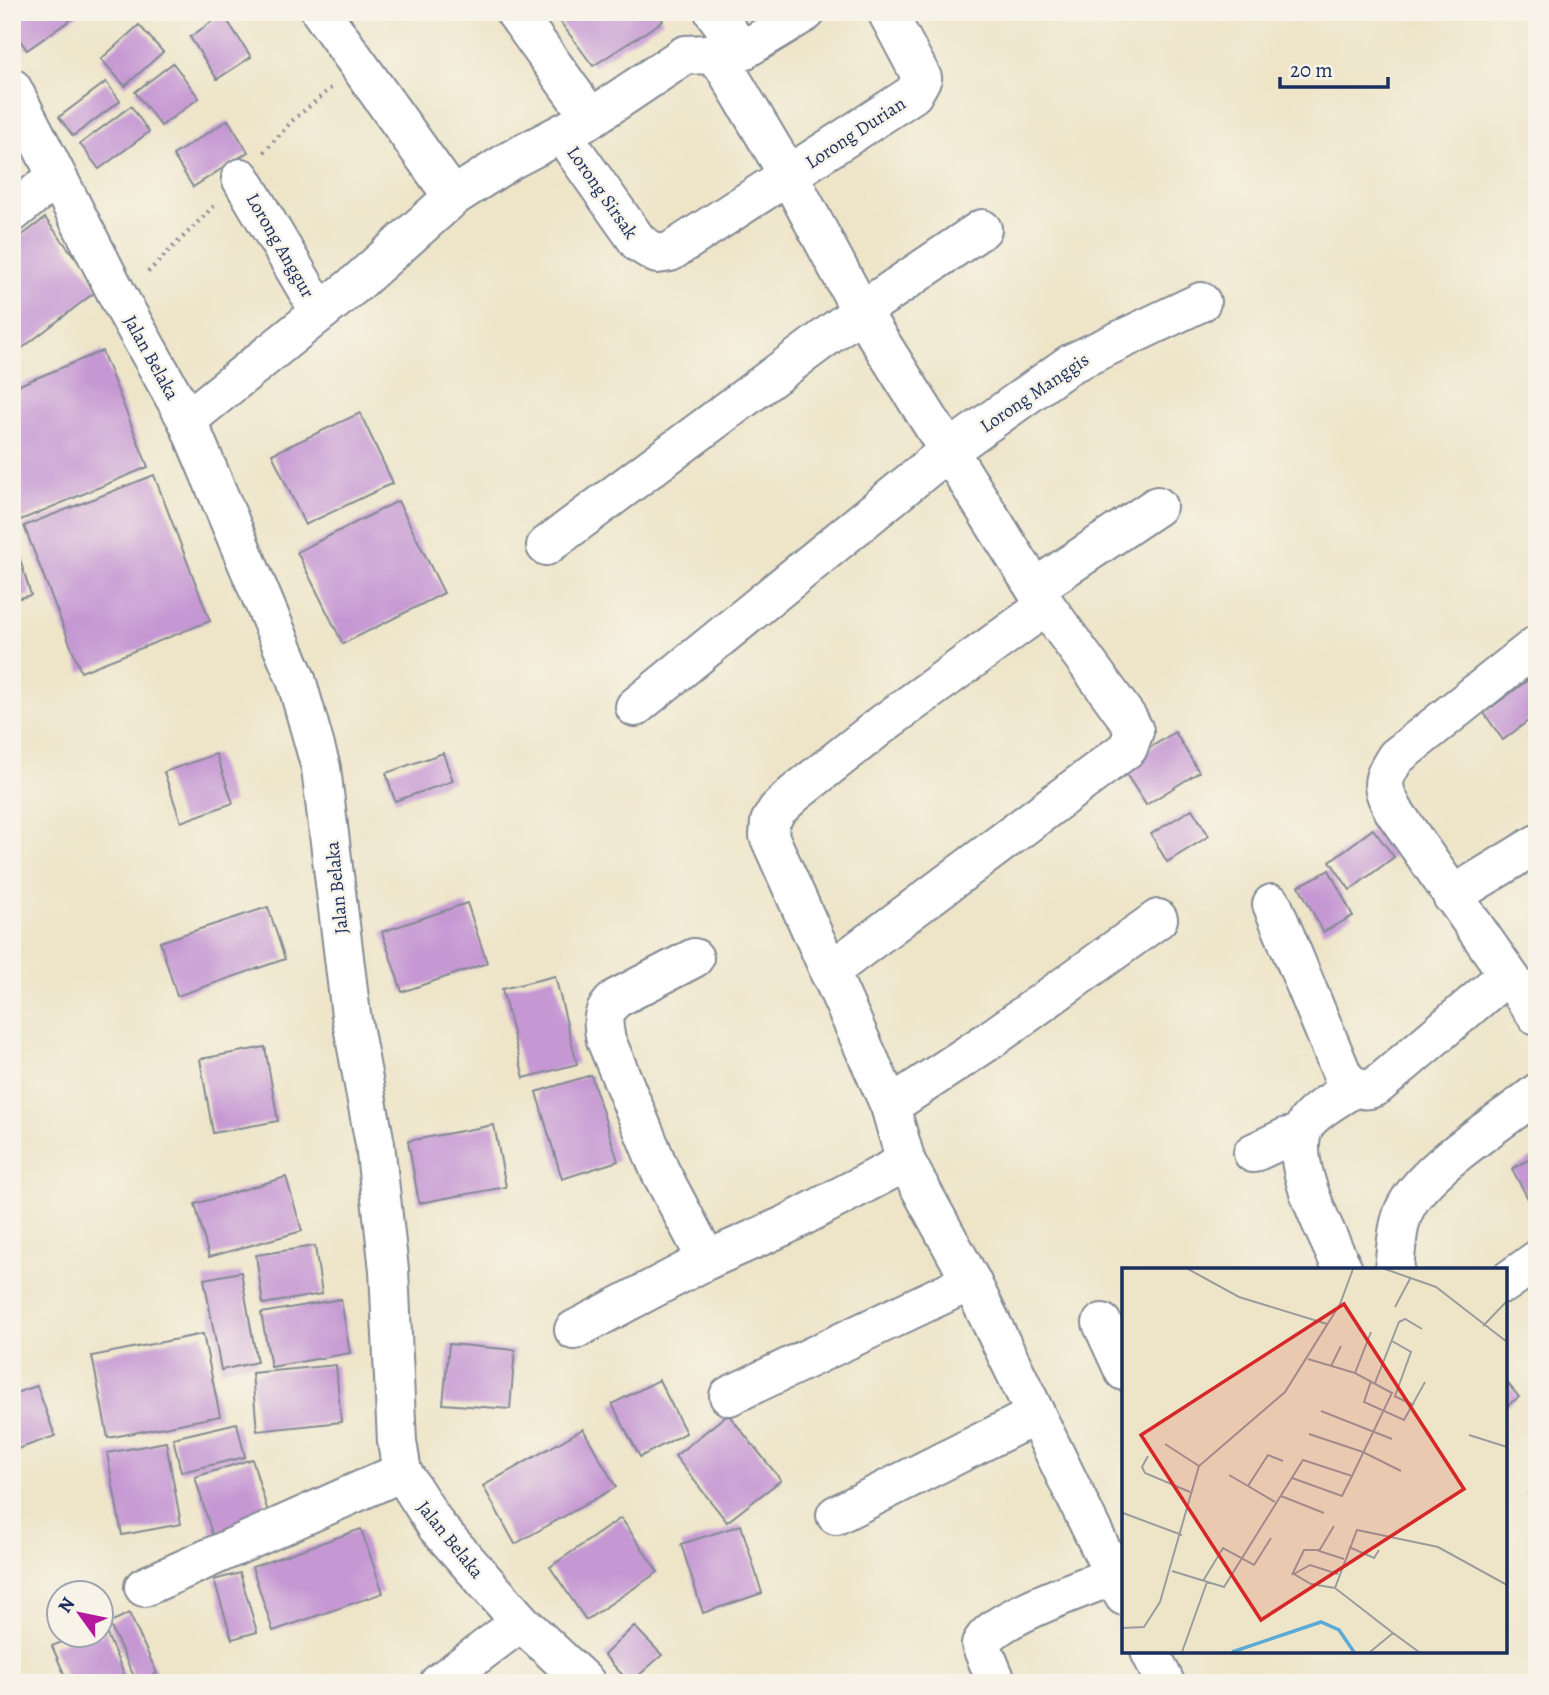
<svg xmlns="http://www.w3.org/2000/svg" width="1549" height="1695" viewBox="0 0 1549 1695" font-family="Alegreya,serif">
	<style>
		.building { fill: #c597d3 }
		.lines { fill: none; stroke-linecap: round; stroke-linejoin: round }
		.minor-casing { stroke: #848a94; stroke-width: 42 }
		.path { stroke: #848a94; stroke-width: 4.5; stroke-dasharray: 2 5; stroke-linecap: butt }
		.minor { stroke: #fff; stroke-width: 38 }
		.labels { text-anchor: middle; stroke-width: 5; stroke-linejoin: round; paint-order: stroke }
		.street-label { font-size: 19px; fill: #1b2f5e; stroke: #f7f3e8 }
		.inset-river { fill: none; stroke: #5caad6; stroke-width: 3.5 }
		.inset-road { fill: none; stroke: #9a9c9e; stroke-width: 2 }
		.view { fill: #d62828; fill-opacity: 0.15; stroke: #d62828; stroke-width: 3.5 }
		.inset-edge { fill: none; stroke: #1b2f5e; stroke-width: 3.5 }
	</style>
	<rect width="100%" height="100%" fill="#f7f3e8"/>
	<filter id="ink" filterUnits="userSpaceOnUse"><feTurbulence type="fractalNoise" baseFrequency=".0143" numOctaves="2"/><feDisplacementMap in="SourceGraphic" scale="14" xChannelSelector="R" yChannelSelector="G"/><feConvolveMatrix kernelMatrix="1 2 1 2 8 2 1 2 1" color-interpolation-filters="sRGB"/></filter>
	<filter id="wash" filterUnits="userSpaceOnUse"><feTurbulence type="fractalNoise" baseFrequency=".00686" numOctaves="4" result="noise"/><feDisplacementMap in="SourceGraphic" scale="28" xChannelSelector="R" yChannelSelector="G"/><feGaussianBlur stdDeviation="1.57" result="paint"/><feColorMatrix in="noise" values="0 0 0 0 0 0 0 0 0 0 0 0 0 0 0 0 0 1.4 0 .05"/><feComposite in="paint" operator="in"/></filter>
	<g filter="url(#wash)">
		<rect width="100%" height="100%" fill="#eee5c9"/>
		<g id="blocks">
			<g class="building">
				<polygon points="12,12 82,12 27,50 12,29"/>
				<polygon points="553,12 657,12 663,21 593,66"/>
				<polygon points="223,14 251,57 217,79 190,37"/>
				<polygon points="139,25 163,52 125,86 101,59"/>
				<polygon points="173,63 199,98 161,126 135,92"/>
				<polygon points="106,82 120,101 73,136 59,117"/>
				<polygon points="131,106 149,132 99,169 80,144"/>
				<polygon points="228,120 248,152 193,187 173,155"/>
				<polygon points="45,218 99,289 12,356 12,243"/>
				<polygon points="102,351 148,467 16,522 12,513 12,388"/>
				<polygon points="360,413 393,483 305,525 272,454"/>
				<polygon points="154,475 210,621 81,672 24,526"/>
				<polygon points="398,501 444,593 343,644 297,552"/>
				<polygon points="12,534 31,595 12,600"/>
				<polygon points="1537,673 1537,714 1503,740 1484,713"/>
				<polygon points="1175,732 1199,772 1146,805 1121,766"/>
				<polygon points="443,753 453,781 395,801 386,773"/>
				<polygon points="216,754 233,803 181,822 164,772"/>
				<polygon points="1192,809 1209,836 1167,862 1151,834"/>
				<polygon points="1373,829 1394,857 1350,890 1330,861"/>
				<polygon points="1329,870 1353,916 1323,932 1299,886"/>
				<polygon points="467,903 487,963 402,992 382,932"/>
				<polygon points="268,907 285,959 177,996 160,942"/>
				<polygon points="555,976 577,1064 524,1078 502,989"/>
				<polygon points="265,1047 278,1121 213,1133 200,1059"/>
				<polygon points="591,1075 618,1161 562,1179 536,1092"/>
				<polygon points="494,1125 506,1187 419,1203 408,1141"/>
				<polygon points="1537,1155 1537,1201 1531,1204 1512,1169"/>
				<polygon points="286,1177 302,1231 209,1257 195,1204"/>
				<polygon points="315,1246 322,1294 263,1304 256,1255"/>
				<polygon points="241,1272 257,1362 221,1370 204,1279"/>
				<polygon points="341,1299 350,1353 271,1367 261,1313"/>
				<polygon points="203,1334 220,1416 108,1438 92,1356"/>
				<polygon points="449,1344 515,1350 510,1409 443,1404"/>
				<polygon points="336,1365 341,1422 257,1431 252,1373"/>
				<polygon points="659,1380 686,1433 640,1457 612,1404"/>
				<polygon points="1505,1380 1519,1397 1505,1407"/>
				<polygon points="37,1386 55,1436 12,1451 12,1394"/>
				<polygon points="728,1414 781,1480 727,1522 675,1456"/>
				<polygon points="237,1423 245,1457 181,1472 173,1438"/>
				<polygon points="583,1429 616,1487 515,1544 483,1486"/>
				<polygon points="166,1442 181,1524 122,1535 107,1453"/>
				<polygon points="252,1459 270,1519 213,1537 195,1477"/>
				<polygon points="1537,1486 1537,1505 1528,1494"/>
				<polygon points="621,1518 658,1572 586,1620 550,1567"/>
				<polygon points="741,1525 762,1593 703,1613 681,1544"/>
				<polygon points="361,1529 383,1593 273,1631 252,1567"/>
				<polygon points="240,1573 257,1632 232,1639 214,1580"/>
				<polygon points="129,1613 157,1673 137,1683 109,1623"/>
				<polygon points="102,1623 128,1683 68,1683 52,1646 76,1636 102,1636"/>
				<polygon points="634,1626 662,1655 630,1683 604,1655"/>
			</g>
		</g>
	</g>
	<g filter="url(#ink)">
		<use href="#blocks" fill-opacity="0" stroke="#848a94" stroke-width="2"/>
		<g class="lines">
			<g class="minor-casing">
				<g id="minor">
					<polyline points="321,12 453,197"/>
					<polyline points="515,12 591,118"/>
					<polyline points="714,12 742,51"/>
					<polyline points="722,63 806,12"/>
					<polyline points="12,88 120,300 187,420 296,679 321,768 351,1015 375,1144 389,1270 397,1442 402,1472 437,1527 521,1622 586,1683"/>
					<polyline points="562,134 639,243 657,254 670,252 913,94 922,78 887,12"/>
					<polyline points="241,178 320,312"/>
					<polyline points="12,213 56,177"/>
					<polyline points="187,420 358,282 453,197 509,161 591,118 685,55 708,54 722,63 789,176 861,311 1046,606 884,723 794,794 777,810 770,822 769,836 890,1106 906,1162 971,1281 1124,1596"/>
					<polyline points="546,546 861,311 982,229"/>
					<polyline points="1035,588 1157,506"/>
					<path d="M1537,645L1396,757C1380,782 1381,786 1394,811L1537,1016"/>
					<polyline points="635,707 947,452 1070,364 1201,302"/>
					<polyline points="1452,896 1537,844"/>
					<path d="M1272,904L1343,1076C1354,1088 1364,1094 1378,1085L1507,975"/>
					<path d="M694,958L617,998C601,1011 602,1021 606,1040L660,1171L707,1260L786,1225L906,1162"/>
					<polyline points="829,972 1128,748 1134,731 1128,719 1046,606"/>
					<polyline points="890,1106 990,1040 1158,919"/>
					<polyline points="1253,1153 1287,1137 1300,1138"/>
					<path d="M1343,1270C1328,1235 1283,1156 1307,1122C1318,1108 1340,1097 1355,1087"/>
					<path d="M1394,1270C1396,1253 1396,1233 1402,1216C1415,1173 1501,1123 1537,1093"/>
					<polyline points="1505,1283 1537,1260"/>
					<polyline points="1102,1323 1124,1371"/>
					<polyline points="574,1330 707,1260"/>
					<polyline points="729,1396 971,1281"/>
					<polyline points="836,1515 1036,1415"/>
					<polyline points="144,1587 402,1472"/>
					<polyline points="1150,1651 1165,1683"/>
					<polyline points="439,1683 521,1622"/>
					<path d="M997,1683L981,1645C987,1619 1097,1583 1124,1572"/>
				</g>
			</g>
			<g class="path">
				<polyline points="264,152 292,121 331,88"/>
				<polyline points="148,272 216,204"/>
			</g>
			<use href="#minor" class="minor"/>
		</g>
	</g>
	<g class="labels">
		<g class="street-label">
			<text transform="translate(855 132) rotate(-33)" y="7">Lorong Durian</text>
			<text transform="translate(603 192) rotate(55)" y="7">Lorong Sirsak</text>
			<text transform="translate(281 245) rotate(60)" y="7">Lorong Anggur</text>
			<text transform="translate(152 357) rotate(61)" y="7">Jalan Belaka</text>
			<text transform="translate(1034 392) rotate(-34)" y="7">Lorong Manggis</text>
			<text transform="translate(336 888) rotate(-96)" y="7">Jalan Belaka</text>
			<text transform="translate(451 1539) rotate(51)" y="7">Jalan Belaka</text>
		</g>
	</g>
	<g transform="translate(1122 1268)">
		<rect width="385" height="385" fill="#eee5c9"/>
		<path class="inset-river" d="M110,384L199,354L217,362L232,384"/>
		<path class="inset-road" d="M66,1L117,29L205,56M263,1L314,19L385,74M273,39L289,9M361,58L385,33M270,73L289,84L273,128M209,98L219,78M233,105L249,64M249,113L242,134L282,152L303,114M253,115L277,54L283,51L300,61M272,128L292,137M199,143L270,171M187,166L241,184L279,203M347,167L385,179M43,176L77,198M26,188L20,199L23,205L68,224M107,207L126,218M170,210L220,228L230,208M159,228L202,245M153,234L126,218L146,187L161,193M1,245L60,267M212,258L197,283L222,291M227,279L252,290L257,282M50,303L102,319L181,192L230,208L270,125L233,105L186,91M170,307L182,282H197M81,313L101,280L132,297L149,270M213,320L189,316L172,306L188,297L216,306M0,360L22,359L38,334L77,198L163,124L218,36L231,1M271,365L213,320L235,262L316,279L385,317M60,384L85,314M248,384L271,365L297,384"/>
		<path class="view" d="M222,36L342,221L139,352L19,167Z"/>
		<rect width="385" height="385" class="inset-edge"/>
	</g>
	<rect width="1549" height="1695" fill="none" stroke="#f7f3e8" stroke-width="42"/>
	<g transform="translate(80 1614) rotate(303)"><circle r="33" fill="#f7f3e8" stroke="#9fa5b1" stroke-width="2"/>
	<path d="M0-5L12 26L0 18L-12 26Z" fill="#b5179e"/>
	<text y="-10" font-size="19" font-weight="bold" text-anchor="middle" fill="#1b2f5e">N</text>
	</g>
	<path d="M1280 77v10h108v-10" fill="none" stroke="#1b2f5e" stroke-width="3.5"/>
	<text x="1290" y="77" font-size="21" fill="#1b2f5e" stroke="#f7f3e8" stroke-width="5" paint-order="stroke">20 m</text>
</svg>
